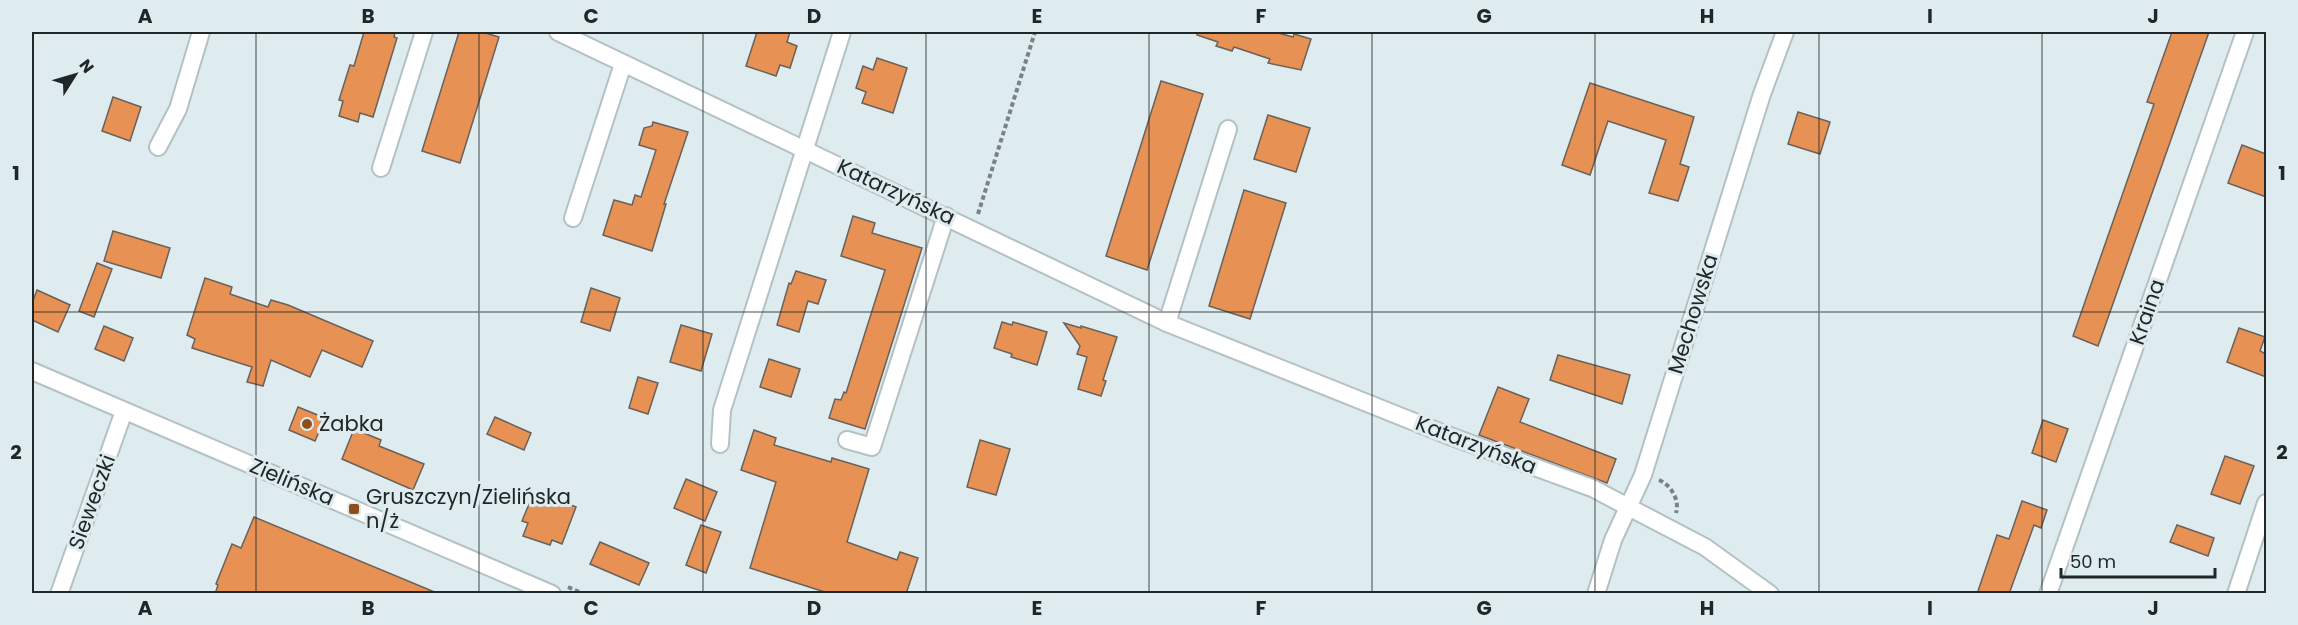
<svg xmlns="http://www.w3.org/2000/svg" width="2298" height="625" viewBox="0 0 2298 625" font-family="Poppins,sans-serif">
	<style>
		.building { fill: #e79254; stroke: #6a615a; stroke-width: 1.5 }
		.lines { fill: none; stroke-linecap: round; stroke-linejoin: round }
		.minor-casing { stroke: #b3c1c4; stroke-width: 20 }
		.path { stroke: #798285; stroke-width: 4; stroke-dasharray: 4.5 3; stroke-linecap: butt }
		.minor { stroke: #fff; stroke-width: 16 }
		.grid { fill: none; stroke: #212628; stroke-width: 1.5; stroke-opacity: 0.55 }
		.poi-dot { fill: #904f1a; stroke: #deecf0; stroke-width: 2 }
		.labels { text-anchor: middle; stroke-width: 6; stroke-linejoin: round; paint-order: stroke }
		.street-label { font-size: 21px; fill: #212628; stroke: #deecf0 }
		.poi-label { font-size: 21px; fill: #212628; stroke: #deecf0; text-anchor: start }
		.neatline { fill: none; stroke: #212628; stroke-width: 2 }
		.grid-label { font-size: 20px; text-anchor: middle; font-weight: bold; fill: #212628 }
	</style>
	<rect width="100%" height="100%" fill="#deecf0"/>
	<g class="building">
		<polygon points="364,32 395,32 394,37 397,38 373,117 360,113 358,122 339,116 343,101 339,100 350,65 354,66"/>
		<polygon points="459,32 482,32 499,37 460,163 422,151"/>
		<polygon points="757,32 790,32 787,42 797,46 790,68 780,65 776,76 746,66"/>
		<polygon points="1197,32 1275,32 1293,37 1294,34 1311,39 1301,70 1268,63 1270,59 1234,47 1232,51 1216,46 1218,42 1197,35"/>
		<polygon points="2172,32 2209,32 2098,346 2073,336 2154,104 2147,102"/>
		<polygon points="877,58 907,68 893,113 862,103 866,92 856,88 863,66 873,70"/>
		<polygon points="1161,81 1203,94 1147,270 1106,256"/>
		<polygon points="1590,83 1694,117 1680,164 1689,167 1678,201 1649,193 1666,140 1608,121 1590,175 1562,165"/>
		<polygon points="113,97 141,107 130,141 102,131"/>
		<polygon points="1798,112 1830,122 1820,154 1788,144"/>
		<polygon points="1268,115 1310,128 1296,172 1254,159"/>
		<polygon points="653,122 688,132 664,204 666,204 652,251 603,235 614,200 632,205 635,195 641,197 656,150 639,145 644,128 652,126"/>
		<polygon points="2242,145 2266,154 2266,197 2228,183"/>
		<polygon points="1244,190 1286,203 1250,319 1209,306"/>
		<polygon points="853,216 875,223 872,233 922,248 865,429 829,418 835,399 841,400 844,392 846,393 885,270 841,256"/>
		<polygon points="113,231 170,248 161,278 104,261"/>
		<polygon points="97,263 112,269 94,317 79,311"/>
		<polygon points="796,271 826,280 818,304 808,301 799,332 777,325 789,283 791,284"/>
		<polygon points="205,278 232,287 230,294 268,307 271,300 288,305 373,341 362,367 322,350 310,377 271,360 263,386 247,382 252,367 192,348 195,339 187,335"/>
		<polygon points="591,288 620,298 610,331 581,322"/>
		<polygon points="37,290 70,305 58,332 32,320 32,303"/>
		<polygon points="1002,322 1012,325 1013,322 1047,332 1037,365 1011,357 1012,354 994,348"/>
		<polygon points="1064,323 1081,328 1081,326 1117,337 1103,380 1106,381 1101,396 1078,389 1087,357 1077,354 1080,346"/>
		<polygon points="681,325 712,334 701,371 670,362"/>
		<polygon points="104,326 133,338 124,361 95,349"/>
		<polygon points="2239,328 2265,337 2260,351 2266,354 2266,377 2227,362"/>
		<polygon points="1558,355 1630,375 1622,404 1550,380"/>
		<polygon points="769,359 800,369 791,397 760,387"/>
		<polygon points="638,377 658,383 648,414 629,408"/>
		<polygon points="1498,387 1529,399 1520,422 1616,459 1607,483 1479,435"/>
		<polygon points="298,407 325,418 315,441 289,430"/>
		<polygon points="495,417 531,433 524,450 487,434"/>
		<polygon points="2043,420 2068,429 2056,462 2032,453"/>
		<polygon points="354,429 381,440 379,446 424,464 413,490 342,459"/>
		<polygon points="754,430 776,438 774,445 831,462 832,458 869,469 847,542 897,560 900,552 918,558 906,594 831,594 750,568 776,482 741,470"/>
		<polygon points="980,440 1010,449 996,495 967,487"/>
		<polygon points="2225,456 2254,466 2240,504 2211,494"/>
		<polygon points="686,479 717,492 705,521 674,508"/>
		<polygon points="540,493 576,507 562,544 552,540 550,545 523,536 528,523 522,521 529,504 534,506"/>
		<polygon points="2022,501 2047,510 2041,528 2034,525 2009,594 1977,594 1997,535 2009,539"/>
		<polygon points="254,517 437,593 437,594 215,594 218,585 216,584 232,544 241,548"/>
		<polygon points="701,525 721,532 706,573 686,565"/>
		<polygon points="2177,525 2214,538 2208,556 2170,542"/>
		<polygon points="600,542 649,563 639,585 590,564"/>
	</g>
	<g class="lines">
		<g class="minor-casing">
			<g id="minor">
				<polyline points="558,32 1167,323 1447,435 1592,488 1705,547 1770,594"/>
				<polyline points="158,147 178,109 201,32"/>
				<polyline points="381,168 424,32"/>
				<polyline points="573,218 623,64"/>
				<polyline points="1167,323 1228,129"/>
				<polyline points="32,371 552,594"/>
				<polyline points="847,440 872,447 946,216"/>
				<polyline points="720,444 722,410 842,32"/>
				<polyline points="59,594 124,411"/>
				<polyline points="1596,594 1613,540 1643,475 1762,94 1785,32"/>
				<polyline points="2048,594 2245,32"/>
				<polyline points="2236,594 2266,503"/>
			</g>
		</g>
		<g class="path">
			<polyline points="978,214 1035,32"/>
			<path d="M1659,480C1671,485 1680,500 1676,513"/>
			<polyline points="568,587 584,594"/>
		</g>
		<use href="#minor" class="minor"/>
	</g>
	<path class="grid" d="M256,32V594M479,32V594M703,32V594M926,32V594M1149,32V594M1372,32V594M1595,32V594M1819,32V594M2042,32V594M32,312H2266"/>
	<g class="poi-dot">
		<circle cx="307" cy="424" r="6"/>
		<rect x="348" y="503" width="12" height="12" rx="3"/>
	</g>
	<g class="labels">
		<g class="street-label">
			<text transform="translate(896 192) rotate(25)" y="7">Katarzyńska</text>
			<text transform="translate(2147 312) rotate(-71)" y="7">Kraina</text>
			<text transform="translate(1693 314) rotate(-73)" y="7">Mechowska</text>
			<text transform="translate(1476 445) rotate(21)" y="7">Katarzyńska</text>
			<text transform="translate(292 482) rotate(23)" y="7">Zielińska</text>
			<text transform="translate(92 502) rotate(-70)" y="7">Sieweczki</text>
		</g>
		<g class="poi-label">
			<text x="319" y="431">Żabka</text>
			<text x="366" y="504">Gruszczyn/Zielińska<tspan x="366" dy="24">n/ż</tspan></text>
		</g>
	</g>
	<rect width="2298" height="625" fill="none" stroke="#deecf0" stroke-width="66"/>
	<g transform="translate(75 75) rotate(53)" stroke="#deecf0" stroke-width="4.5" paint-order="stroke">
	<path d="M0-4.5L10 22L0 15L-10 22Z" fill="#212628"/>
	<text y="-9" font-size="16" font-weight="bold" text-anchor="middle" fill="#212628">N</text>
	</g>
	<path d="M2061 568v9h154v-9" fill="none" stroke="#212628" stroke-width="3"/>
	<text x="2070" y="568" font-size="18" fill="#212628" stroke="#deecf0" stroke-width="4.5" paint-order="stroke">50 m</text>
	<rect x="33" y="33" width="2232" height="559" class="neatline"/>
	<g class="grid-label">
		<text x="145" y="23">A</text>
		<text x="368" y="23">B</text>
		<text x="591" y="23">C</text>
		<text x="814" y="23">D</text>
		<text x="1037" y="23">E</text>
		<text x="1261" y="23">F</text>
		<text x="1484" y="23">G</text>
		<text x="1707" y="23">H</text>
		<text x="1930" y="23">I</text>
		<text x="2153" y="23">J</text>
		<text x="16" y="180">1</text>
		<text x="2282" y="180">1</text>
		<text x="16" y="459">2</text>
		<text x="2282" y="459">2</text>
		<text x="145" y="615">A</text>
		<text x="368" y="615">B</text>
		<text x="591" y="615">C</text>
		<text x="814" y="615">D</text>
		<text x="1037" y="615">E</text>
		<text x="1261" y="615">F</text>
		<text x="1484" y="615">G</text>
		<text x="1707" y="615">H</text>
		<text x="1930" y="615">I</text>
		<text x="2153" y="615">J</text>
	</g>
</svg>
